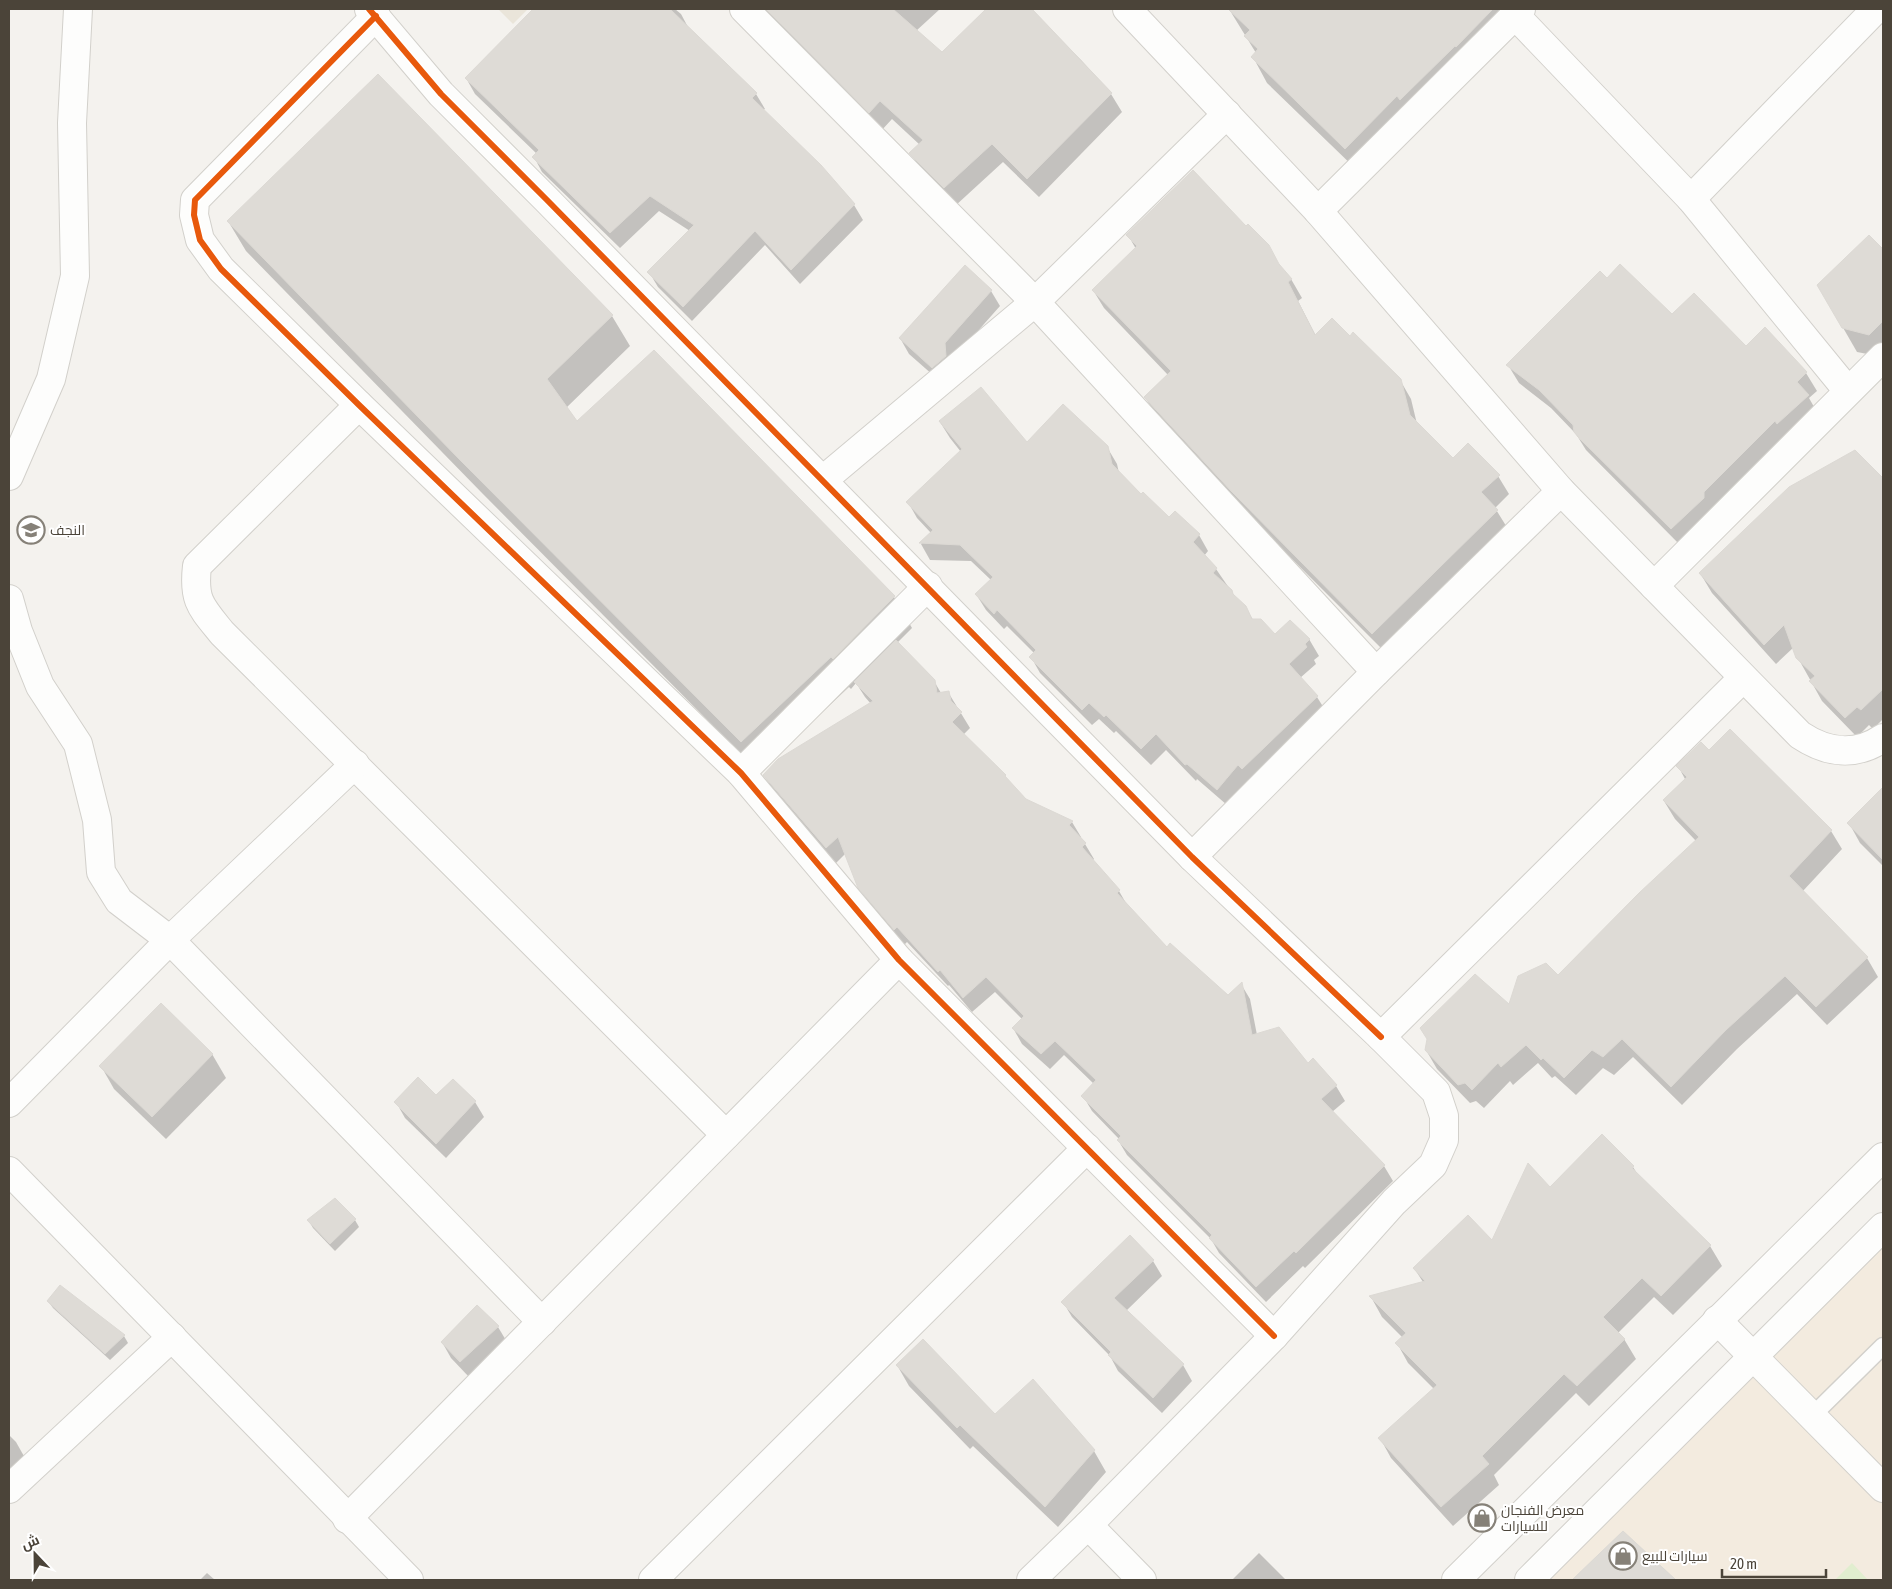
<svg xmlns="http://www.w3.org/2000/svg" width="1892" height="1589" viewBox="0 0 1892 1589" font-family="'Asap Condensed',Cairo,sans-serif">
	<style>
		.commercial { fill: #f3ebdf }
		.education { fill: #eae5da }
		.green { fill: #e1eecf }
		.shadow { fill: #0003 }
		.building { fill: #dedbd6; stroke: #dcd9d4 }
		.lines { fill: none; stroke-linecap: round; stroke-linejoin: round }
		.service-casing { stroke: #d2d0cb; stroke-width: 19 }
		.minor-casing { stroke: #d2d0cb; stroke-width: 30 }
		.tertiary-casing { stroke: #d2d0cb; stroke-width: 30 }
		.service { stroke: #fdfdfc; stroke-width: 16 }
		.minor { stroke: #fdfdfc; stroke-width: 28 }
		.tertiary { stroke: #fdfdfc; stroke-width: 28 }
		.cycleway-casing { stroke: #fff; stroke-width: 9 }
		.cycleway { stroke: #e8590c; stroke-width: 6 }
		.labels { text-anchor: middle; stroke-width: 4; stroke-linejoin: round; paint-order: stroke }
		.poi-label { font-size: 14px; fill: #4b4439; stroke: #fff; text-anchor: start }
	</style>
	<rect width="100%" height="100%" fill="#f4f2ee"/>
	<polygon class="commercial" points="1883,1243 1883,1580 1540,1580"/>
	<polygon class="education" points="498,9 528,9 513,24"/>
	<polygon class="green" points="1852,1563 1868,1580 1835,1580"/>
	<g class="shadow">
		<polygon points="537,9 675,9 681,14 689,29 756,94 765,109 763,110 820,166 854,205 863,220 800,284 765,245 692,321 658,287 649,272 690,231 659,211 620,248 542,172 534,157 537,154 475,94 466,78"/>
		<polygon points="765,9 940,9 916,31 942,54 988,9 1029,9 1081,60 1111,94 1122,112 1039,197 1003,162 955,206 922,172 911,153 920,145 892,119 881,131 776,26"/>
		<polygon points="1229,9 1531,9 1360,173 1267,83 1253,57 1256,53"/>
		<polygon points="228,221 612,316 630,346 566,408 577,423 654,352 894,597 912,628 897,643 934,681 941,693 948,692 970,728 963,735 1025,800 1072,822 1081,837 1080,838 1085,844 1094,859 1092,861 1119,891 1127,905 1167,949 1228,997 1241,984 1250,999 1257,1035 1308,1064 1336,1086 1345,1101 1332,1112 1384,1166 1393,1181 1305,1268 1303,1266 1266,1302 1219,1253 1211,1239 1127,1155 1118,1140 1119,1139 1092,1111 1083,1096 1094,1084 1064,1055 1050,1069 1022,1044 1013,1028 1022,1019 995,992 972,1012 949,985 948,986 907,942 904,945 869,903 859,887 846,853 836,863 773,790 764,775 871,704 865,697 856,683 851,689 849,687 759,772 481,492 246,251"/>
		<polygon points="1128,235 1281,268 1291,279 1302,298 1298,301 1316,336 1350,338 1400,380 1411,399 1417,424 1453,460 1498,476 1509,494 1495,508 1508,529 1384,651 1243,510 1156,415 1145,397 1168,375 1104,308 1093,290 1136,249"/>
		<polygon points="1869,237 1883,251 1883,357 1857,352 1819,286"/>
		<polygon points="965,267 991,291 1000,306 953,359 942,383 909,354 900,338"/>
		<polygon points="1607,280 1672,316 1746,348 1765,329 1806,373 1817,391 1809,398 1818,414 1682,547 1586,450 1576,434 1551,408 1519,383 1508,365"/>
		<polygon points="940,422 1027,444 1107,447 1117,464 1119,473 1141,496 1169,519 1199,535 1208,551 1204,556 1216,569 1236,598 1245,606 1253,620 1275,636 1309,639 1319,656 1314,660 1316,664 1300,678 1317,697 1327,713 1252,784 1248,780 1227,805 1197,779 1196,781 1166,750 1151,765 1116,731 1114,733 1099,719 1092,725 1040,673 1031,657 1034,653 1007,626 1004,629 986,610 976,594 991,580 971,561 930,560 921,544 931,533 917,518 908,502 961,452 950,438"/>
		<polygon points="1855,451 1883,480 1883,719 1873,729 1869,725 1857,737 1822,701 1798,658 1794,647 1776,664 1712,593 1700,573"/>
		<polygon points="1709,752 1831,831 1842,849 1802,892 1867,958 1878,977 1827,1025 1797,994 1737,1049 1682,1105 1633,1057 1614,1075 1603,1068 1576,1095 1555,1076 1552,1078 1538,1063 1513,1085 1510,1081 1484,1108 1476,1101 1470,1103 1437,1069 1426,1050 1510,1006 1558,977 1696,841 1675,819 1664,801 1685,779 1678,766"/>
		<polygon points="1871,801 1883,813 1883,866 1860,843 1849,823"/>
		<polygon points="212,1054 226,1078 166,1139 114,1089 101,1066"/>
		<polygon points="436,1097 475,1102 484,1117 446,1158 405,1118 396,1102"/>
		<polygon points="1633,1167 1638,1175 1710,1246 1722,1266 1673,1315 1654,1297 1618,1333 1624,1339 1636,1359 1589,1406 1576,1393 1494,1475 1499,1485 1453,1526 1391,1458 1380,1438 1434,1389 1408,1363 1397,1343 1403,1338 1382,1317 1371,1297 1423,1282 1414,1268 1492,1242 1550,1189"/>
		<polygon points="335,1199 355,1220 359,1227 335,1251 313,1228 309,1221"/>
		<polygon points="1153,1261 1162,1276 1126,1311 1183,1365 1192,1381 1162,1413 1118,1371 1110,1356 1072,1317 1063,1302"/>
		<polygon points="48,1301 124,1336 128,1343 110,1360 53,1308"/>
		<polygon points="498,1327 507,1342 469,1377 451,1358 442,1342"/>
		<polygon points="897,1365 995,1416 1033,1381 1094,1451 1106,1472 1058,1527 973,1446 970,1449 909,1386"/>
		<polygon points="9,1435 16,1442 29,1465 9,1485"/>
		<polygon points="1623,1533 1674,1580 1574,1580"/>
		<polygon points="1259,1553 1286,1580 1232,1580"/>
		<polygon points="207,1573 215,1580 200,1580"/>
	</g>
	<g class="building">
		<polygon points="533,9 670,9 757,93 752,98 821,165 855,204 791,270 755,231 683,307 647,272 694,225 650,196 610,233 532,157 539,150 465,78"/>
		<polygon points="766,9 893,9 942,52 986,9 1032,9 1112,93 1027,179 992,144 944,188 909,153 923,140 880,101 869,113"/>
		<polygon points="1228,9 1493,9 1456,47 1455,46 1400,100 1397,96 1345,149 1251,57 1258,49 1244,36 1250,30"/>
		<polygon points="378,74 613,315 547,379 577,421 654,350 895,596 833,659 831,657 741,742 462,462 227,221"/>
		<polygon points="1193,170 1246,226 1248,224 1269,245 1279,264 1292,279 1288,282 1315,335 1332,318 1350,336 1353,332 1401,379 1410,415 1453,458 1468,443 1500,475 1481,492 1498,510 1372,634 1231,491 1144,397 1171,371 1092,290 1137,246 1126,235"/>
		<polygon points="1869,235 1883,249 1883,321 1869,335 1842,328 1817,285"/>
		<polygon points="1620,264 1672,314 1694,293 1746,346 1765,327 1807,372 1797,382 1809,395 1777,424 1775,421 1704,492 1704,498 1671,529 1579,438 1574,432 1573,425 1539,390 1506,365 1600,271 1607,278"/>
		<polygon points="965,265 992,290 945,343 946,356 932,368 899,338"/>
		<polygon points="981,387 1027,442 1063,404 1108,446 1112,464 1141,494 1143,492 1169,517 1175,511 1200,534 1193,542 1217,568 1213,573 1232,590 1233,594 1246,606 1252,619 1261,619 1275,634 1290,620 1310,639 1305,644 1307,647 1289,664 1318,696 1242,769 1238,765 1217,790 1187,764 1185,765 1156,734 1141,749 1106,715 1104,717 1089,703 1082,710 1029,657 1036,650 997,610 994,614 975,594 993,577 960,545 919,543 933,530 906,502 962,449 939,421"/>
		<polygon points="1855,450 1883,478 1883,689 1861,710 1857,707 1845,718 1809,681 1815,676 1796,658 1784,625 1764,645 1699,573 1789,487"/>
		<polygon points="896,640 935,680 937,693 949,691 951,701 962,712 952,722 1006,775 1005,776 1026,799 1073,821 1069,825 1086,843 1082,847 1120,890 1117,893 1167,947 1170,943 1228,995 1242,982 1252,1035 1279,1027 1308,1063 1313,1058 1337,1085 1321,1099 1385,1165 1296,1253 1294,1251 1256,1287 1209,1238 1212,1235 1117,1140 1121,1136 1081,1096 1096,1080 1055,1041 1041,1054 1012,1028 1024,1016 986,977 963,998 940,970 938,972 897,927 894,930 858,888 838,837 826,848 763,775 778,759 873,701 854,682"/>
		<polygon points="1730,729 1832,830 1789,876 1868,957 1816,1007 1785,976 1726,1030 1671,1087 1622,1039 1603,1057 1592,1050 1564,1078 1543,1058 1541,1060 1526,1045 1501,1067 1498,1063 1472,1090 1465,1083 1458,1085 1425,1050 1427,1039 1420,1028 1475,974 1509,1004 1518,976 1546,963 1558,975 1639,893 1699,837 1663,800 1687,777 1676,766 1701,742 1709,750"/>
		<polygon points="1883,787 1883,860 1847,823"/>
		<polygon points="161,1003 213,1054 152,1117 99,1066"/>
		<polygon points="418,1077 436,1095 453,1079 476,1101 436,1144 394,1102"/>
		<polygon points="1602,1134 1634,1166 1632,1168 1711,1245 1661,1296 1642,1278 1603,1317 1625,1339 1577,1386 1564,1374 1482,1456 1489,1464 1441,1507 1378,1438 1437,1385 1395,1343 1406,1333 1369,1296 1425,1281 1413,1268 1468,1215 1492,1240 1528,1163 1550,1187"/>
		<polygon points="335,1198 356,1219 330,1244 307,1220"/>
		<polygon points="1130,1235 1154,1260 1114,1298 1184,1364 1153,1398 1108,1355 1111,1352 1061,1302"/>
		<polygon points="60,1285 125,1335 105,1354 47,1301"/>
		<polygon points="477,1305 499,1326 460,1362 441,1342"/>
		<polygon points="923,1339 995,1414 1033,1379 1095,1450 1045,1507 960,1425 957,1428 896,1365"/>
		<polygon points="1623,1531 1676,1580 1572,1580"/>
	</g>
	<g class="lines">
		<g class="service-casing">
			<polyline id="service" points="1812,1416 1883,1346"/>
		</g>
		<g class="minor-casing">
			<g id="minor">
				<polyline points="369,9 441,94 546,199 1192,857 1381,1037"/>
				<polyline points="744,9 1035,302 1376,672"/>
				<path d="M1127,9L1318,211L1561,491L1800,735C1827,753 1855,757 1883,738"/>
				<polyline points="1515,15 1691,199 1848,391"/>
				<polyline points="376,16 195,200 194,215 200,240 221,269 359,405 741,773 899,960 1274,1336"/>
				<polyline points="1691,199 1876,9"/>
				<polyline points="1318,211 1521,9"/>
				<path d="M359,405L197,566C193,601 201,607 222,633L726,1135"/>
				<polyline points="9,476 51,379 75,276 72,123 78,9"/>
				<polyline points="823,480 1035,302 1227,114"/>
				<polyline points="1654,586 1883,357"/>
				<polyline points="9,599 18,631 40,686 78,744 97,820 101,872 119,901 170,940 542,1322"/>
				<polyline points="741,773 928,586"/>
				<polyline points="1192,857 1376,672 1561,491"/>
				<polyline points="9,1103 170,940 355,764"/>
				<polyline points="9,1171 409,1580"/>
				<polyline points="9,1489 172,1337"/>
				<polyline points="347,1519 899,960"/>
				<polyline points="1088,1525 1142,1580"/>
				<polyline points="653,1580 1087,1148"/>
				<polyline points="1031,1580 1088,1525 1274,1336 1394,1202 1433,1165 1444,1140 1444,1116 1436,1092 1381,1037 1743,678"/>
			</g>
		</g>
		<g class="tertiary-casing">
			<g id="tertiary">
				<polyline points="1717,1320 1883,1488"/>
				<polyline points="1456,1580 1883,1157"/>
				<polyline points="1529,1580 1883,1227"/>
			</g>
		</g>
		<use href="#service" class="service"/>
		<use href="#minor" class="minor"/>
		<use href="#tertiary" class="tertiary"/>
		<g class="cycleway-casing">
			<g id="cycleway">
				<polyline points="369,9 441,94 546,199 1192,857 1381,1037"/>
				<polyline points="376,16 195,200 194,215 200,240 221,269 359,405 741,773 899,960 1274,1336"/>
			</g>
		</g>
		<use href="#cycleway" class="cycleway"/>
	</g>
	<defs>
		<g id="school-ring" transform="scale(1.4375)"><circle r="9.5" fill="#fff" stroke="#868178" stroke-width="1.5"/><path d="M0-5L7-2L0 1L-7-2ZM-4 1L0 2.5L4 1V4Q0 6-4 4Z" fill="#868178"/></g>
		<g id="shop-ring" transform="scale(1.4375)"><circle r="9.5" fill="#fff" stroke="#868178" stroke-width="1.5"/><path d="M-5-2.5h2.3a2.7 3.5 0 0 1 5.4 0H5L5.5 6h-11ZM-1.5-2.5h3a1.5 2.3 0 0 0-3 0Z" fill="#868178"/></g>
	</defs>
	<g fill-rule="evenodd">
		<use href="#school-ring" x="31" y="530"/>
		<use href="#shop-ring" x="1482" y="1518"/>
		<use href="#shop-ring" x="1623" y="1556"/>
	</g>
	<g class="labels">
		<g class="poi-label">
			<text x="50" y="535">النجف</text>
			<text x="1501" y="1515">معرض الفنجان<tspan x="1501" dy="16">للسيارات</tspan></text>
			<text x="1642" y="1561">سيارات للبيع</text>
		</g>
	</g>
	<rect width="1892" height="1589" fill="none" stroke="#4b4439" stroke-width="20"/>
	<g transform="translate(35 1554) rotate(338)" stroke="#ffffff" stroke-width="4" paint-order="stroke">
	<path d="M0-4L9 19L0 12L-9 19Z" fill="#4b4439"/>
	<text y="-8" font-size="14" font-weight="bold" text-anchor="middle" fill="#4b4439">ش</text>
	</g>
	<path d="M1722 1569v8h104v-8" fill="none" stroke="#4b4439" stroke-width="2.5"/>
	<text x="1730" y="1569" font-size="15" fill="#4b4439" stroke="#ffffff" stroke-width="4" paint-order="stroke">20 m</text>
</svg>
